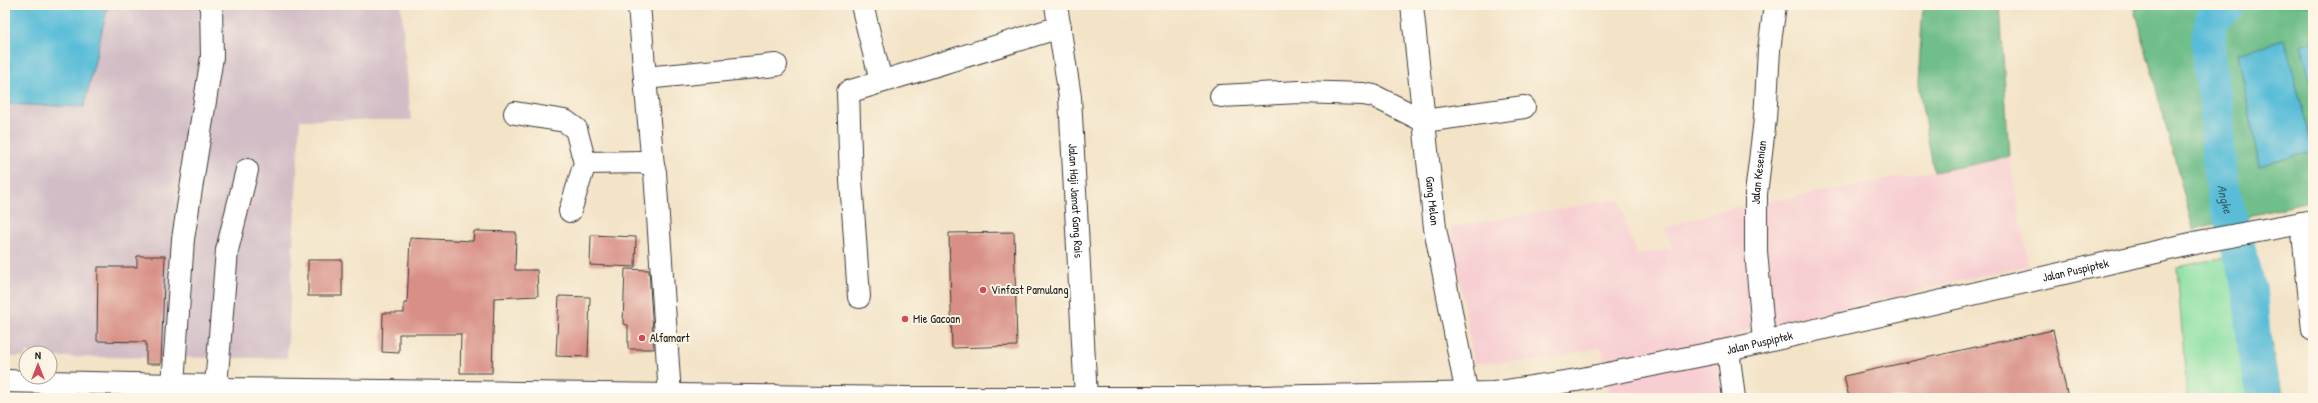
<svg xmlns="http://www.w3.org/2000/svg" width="2318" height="403" viewBox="0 0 2318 403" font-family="'Patrick Hand',sans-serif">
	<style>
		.built { fill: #f7cfd2 }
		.industrial { fill: #d2bdc6 }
		.green { fill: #8ae0a4; stroke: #537e60 }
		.forest { fill: #6fbe8a; stroke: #466d53 }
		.water { fill: #5abdd8; stroke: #3b6c7a }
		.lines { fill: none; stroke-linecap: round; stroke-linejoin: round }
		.river { stroke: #5abdd8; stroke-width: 34 }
		.building { fill: #d88f86 }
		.minor-casing { stroke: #3c3a36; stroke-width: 24 }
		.primary-casing { stroke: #3c3a36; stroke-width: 24 }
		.minor { stroke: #fff; stroke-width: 22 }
		.primary { stroke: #fff; stroke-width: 22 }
		.poi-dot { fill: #d1495b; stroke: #fcf5e5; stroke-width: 1.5 }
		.labels { text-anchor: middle; stroke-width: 4; stroke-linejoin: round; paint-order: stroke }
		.street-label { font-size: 12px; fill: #1c1c1c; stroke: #fcf5e5 }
		.poi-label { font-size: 12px; fill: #1c1c1c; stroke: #fcf5e5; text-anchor: start }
		.water-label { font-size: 13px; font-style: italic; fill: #355c67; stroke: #fcf5e5 }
	</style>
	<rect width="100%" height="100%" fill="#fcf5e5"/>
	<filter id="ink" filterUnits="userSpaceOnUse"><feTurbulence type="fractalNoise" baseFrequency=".025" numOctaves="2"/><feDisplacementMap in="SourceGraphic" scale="8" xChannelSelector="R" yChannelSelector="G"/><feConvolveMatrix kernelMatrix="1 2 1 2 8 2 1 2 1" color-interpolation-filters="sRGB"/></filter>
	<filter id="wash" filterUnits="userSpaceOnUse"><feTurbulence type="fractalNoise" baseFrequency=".012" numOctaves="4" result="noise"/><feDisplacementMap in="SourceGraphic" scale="16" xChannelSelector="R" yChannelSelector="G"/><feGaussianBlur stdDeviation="0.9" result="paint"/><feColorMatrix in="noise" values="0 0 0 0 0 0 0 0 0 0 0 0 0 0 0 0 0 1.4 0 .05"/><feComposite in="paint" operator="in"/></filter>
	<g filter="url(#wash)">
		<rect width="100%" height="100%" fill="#f3e3c7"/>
		<polygon class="built" points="2009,157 2029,265 1741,331 1719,369 1723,398 1611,398 1601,347 1549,360 1474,363 1451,227 1619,199 1636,255 1672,248 1665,228 1718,211"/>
		<polygon class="industrial" points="108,5 401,5 411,120 300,120 287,358 50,357 50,353 26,353 26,357 5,357 5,104 84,107"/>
		<polygon class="green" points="2256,251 2277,376 2284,398 2187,398 2177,267"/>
		<g class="forest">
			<polygon points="1923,5 2000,5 2009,157 1934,172 1918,84"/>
			<polygon points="2134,5 2313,5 2313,201 2193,229"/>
		</g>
		<g class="water">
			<polygon points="5,5 108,5 84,107 5,104"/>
			<polygon points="2285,40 2313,151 2259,166 2238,53"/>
			<polygon points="2313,41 2313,84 2311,85 2301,45"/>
		</g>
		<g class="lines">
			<path class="river" id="s1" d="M2228,5L2212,19L2208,40L2209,64L2217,110L2218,157L2224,195L2250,291L2255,354L2265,398"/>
		</g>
		<g id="blocks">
			<g class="building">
				<polygon points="474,231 516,232 515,270 537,270 538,296 494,298 492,373 460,373 461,334 399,334 399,353 382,352 383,313 404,313 404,303 407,303 410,238 473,241"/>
				<polygon points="1014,232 1017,346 952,348 949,233"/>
				<polygon points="591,235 636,237 635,267 590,265"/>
				<polygon points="137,256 165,256 161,364 146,364 146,342 97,341 98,267 137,267"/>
				<rect x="308" y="260" width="34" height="36"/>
				<polygon points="625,269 649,270 654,349 628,349 628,325 623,324"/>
				<polygon points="559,296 590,297 588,357 556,356"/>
				<polygon points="2053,330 2068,398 1849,398 1844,376"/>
			</g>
		</g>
	</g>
	<g filter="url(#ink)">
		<use href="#blocks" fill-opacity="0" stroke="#3c3a36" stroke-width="1"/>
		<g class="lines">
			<g class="minor-casing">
				<g id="minor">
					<polyline points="639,5 645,78 776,65"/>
					<polyline points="862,5 881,81"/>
					<path id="s2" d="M1056,5L1070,97L1086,398"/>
					<path id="s3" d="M1412,5L1435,228L1467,395"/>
					<polyline points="645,78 653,166"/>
					<polyline points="1221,96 1299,92 1363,94 1374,96 1424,121 1524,107"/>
					<polyline points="515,113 565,121 576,129 585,163 570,211"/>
					<polyline points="585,163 642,162 653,166 655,172 670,395"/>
					<polyline points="2302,223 2313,330"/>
					<polyline points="859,297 851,180 848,92 1060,27"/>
					<path id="s4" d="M1764,341L1756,251V194L1765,119L1769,50L1775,5"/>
					<polyline points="1728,350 1734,398"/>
					<polyline points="173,385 183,239 212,57 211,5"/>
					<polyline points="216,386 227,250 247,170"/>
				</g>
			</g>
			<g class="primary-casing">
				<g id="primary">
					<path id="s5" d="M5,381L216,386L229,389L908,398H1197L1493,393L1577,380L1728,350L2204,241L2313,221"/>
				</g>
			</g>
			<use href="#minor" class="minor"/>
			<use href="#primary" class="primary"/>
		</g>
	</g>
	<g class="poi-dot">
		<circle cx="983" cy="290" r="4"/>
		<circle cx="905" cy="319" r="4"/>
		<circle cx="642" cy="338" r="4"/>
	</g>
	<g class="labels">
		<g class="street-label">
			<text dy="4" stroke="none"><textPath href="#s4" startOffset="169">Jalan Kesenian</textPath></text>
			<text dy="4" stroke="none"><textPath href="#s2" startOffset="197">Jalan Haji Jamat Gang Rais</textPath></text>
			<text dy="4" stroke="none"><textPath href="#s3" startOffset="197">Gang Melon</textPath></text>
			<text dy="4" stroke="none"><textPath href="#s5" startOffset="2084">Jalan Puspiptek</textPath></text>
			<text dy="4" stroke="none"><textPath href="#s5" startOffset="1760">Jalan Puspiptek</textPath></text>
		</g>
		<g class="poi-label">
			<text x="991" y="294">Vinfast Pamulang</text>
			<text x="913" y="323">Mie Gacoan</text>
			<text x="650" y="342">Alfamart</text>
		</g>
		<g class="water-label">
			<text dy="5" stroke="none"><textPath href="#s1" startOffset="203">Angke</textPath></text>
		</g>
	</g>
	<rect width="2318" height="403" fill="none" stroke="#fcf5e5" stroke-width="20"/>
	<g transform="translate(38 365)"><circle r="19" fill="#fcf5e5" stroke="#a29e95"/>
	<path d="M0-3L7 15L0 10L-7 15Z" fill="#d1495b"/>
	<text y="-6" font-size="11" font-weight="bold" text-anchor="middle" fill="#1c1c1c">N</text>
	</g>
</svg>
